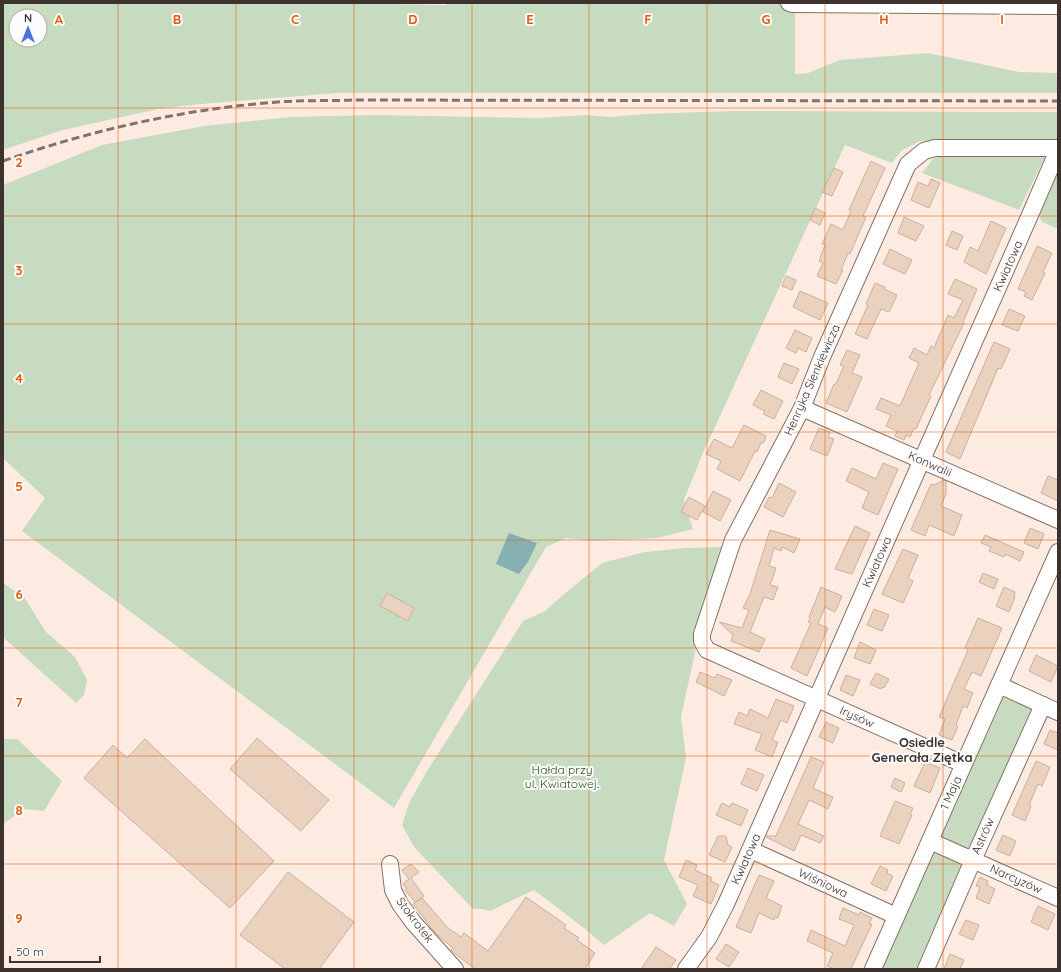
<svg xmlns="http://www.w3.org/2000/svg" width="1061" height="972" viewBox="0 0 1061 972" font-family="Quicksand,sans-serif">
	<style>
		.green { fill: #c7dbc1; fill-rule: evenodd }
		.water { fill: #87b0b2 }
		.building { fill: #ead2be; stroke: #c8b19d }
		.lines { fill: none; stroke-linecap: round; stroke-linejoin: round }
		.minor-casing { stroke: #896f62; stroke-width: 18 }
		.minor { stroke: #fff; stroke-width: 16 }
		.rail { stroke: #80736c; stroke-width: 3; stroke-dasharray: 8 4; stroke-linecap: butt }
		.grid { fill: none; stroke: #e8590c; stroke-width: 1; stroke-opacity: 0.55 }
		.labels { text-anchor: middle; stroke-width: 4; stroke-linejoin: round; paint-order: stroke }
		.street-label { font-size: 12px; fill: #3d322d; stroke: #fcfcfc }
		.park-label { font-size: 12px; fill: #2e4c23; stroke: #fcfcfc }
		.neighbourhood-label { font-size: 13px; font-weight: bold; fill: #3d322d; stroke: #fcfcfc }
		.grid-label { font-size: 13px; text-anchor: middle; font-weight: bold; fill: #e8590c; stroke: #fcfcfc; stroke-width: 4; stroke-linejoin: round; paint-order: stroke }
	</style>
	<rect width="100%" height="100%" fill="#fdebe2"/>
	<g class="green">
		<path d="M3,3H333L446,5V3H790L795,9V74L808,73L840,60L928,53L1019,72L1058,73V93H337L201,104L158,109L63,130L3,150ZM16,16H40V40H16Z"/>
		<polygon points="732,111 1058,112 1058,139 920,141 901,151 892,163 845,145 702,455 684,500 693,529 657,538 594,541 566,538 546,547 394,808 22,531 45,498 3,458 3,185 102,145 204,126 290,117 372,115 538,118 586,115 611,117 645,114"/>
		<polygon points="1047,153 1019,210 922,173 933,159 943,155"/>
		<polygon points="1058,164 1058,229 1042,222 1038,213"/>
		<polygon points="723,547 696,627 696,648 681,717 686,758 664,860 687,904 674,926 650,913 604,945 584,928 534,890 502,905 491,911 482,909 473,909 414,847 402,825 409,803 427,771 523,621 545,611 563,595 602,563 645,552 685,548"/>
		<polygon points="3,583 24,597 46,632 75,657 87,680 84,695 76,703 3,637"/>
		<polygon points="1002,696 1034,710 971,850 939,836"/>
		<polygon points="3,739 17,739 62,781 44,811 24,809 3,824"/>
		<polygon points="935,850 966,864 919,969 882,969"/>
	</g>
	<polygon class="water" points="509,533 537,543 528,562 519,574 496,564"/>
	<g class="building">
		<polygon points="871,161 885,168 863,216 866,217 850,254 848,253 841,270 843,270 836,284 817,276 823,263 819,261 825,245 822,244 831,224 843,230 851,211 849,210"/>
		<polygon points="834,168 843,172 832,196 822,192"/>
		<polygon points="931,179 940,183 929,208 911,200 918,182 928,186"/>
		<polygon points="815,208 825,213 820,225 810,220"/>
		<polygon points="904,217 924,226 916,241 898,233"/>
		<polygon points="991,221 1006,228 986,274 964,262 970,247 978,251"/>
		<polygon points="952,231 963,236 957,250 946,245"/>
		<polygon points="1037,246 1052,253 1043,272 1045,273 1032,300 1024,296 1026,292 1018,289"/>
		<polygon points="890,249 912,260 905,274 883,264"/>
		<polygon points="786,276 796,280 792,290 782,286"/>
		<polygon points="955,279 977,289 963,322 964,323 929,395 931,396 916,429 914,428 910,437 906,435 904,440 895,436 897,431 886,426 891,415 876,409 881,398 900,406 919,363 909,358 914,348 927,355 931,346 934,348 948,315 954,318 963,300 948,294"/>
		<polygon points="875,283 885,287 884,289 897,295 889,312 881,309 867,339 855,334 868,305 866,304"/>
		<polygon points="800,291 828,303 820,320 793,307"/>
		<polygon points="1009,309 1025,316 1018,331 1002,325"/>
		<polygon points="795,330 812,338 806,352 798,348 796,353 786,348"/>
		<polygon points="994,342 1010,349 1001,369 998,368 960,459 946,452"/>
		<polygon points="847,350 860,355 852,373 862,377 847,412 826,403 834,384 836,384 844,366 840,365"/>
		<polygon points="784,363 799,369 792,384 778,377"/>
		<polygon points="761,390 783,401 774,419 763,414 765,411 753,405"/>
		<polygon points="744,425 766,436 764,442 761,443 757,452 755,451 740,481 717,469 721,461 706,454 714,439 732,448"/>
		<polygon points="819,428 830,432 828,437 834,439 827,456 810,449"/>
		<polygon points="883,463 898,469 878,515 862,508 869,492 846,481 852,468 876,479"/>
		<polygon points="1048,476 1058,480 1058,501 1041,493"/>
		<polygon points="944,480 946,481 946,494 941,506 962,515 954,536 929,525 925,536 911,530 931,484 934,485"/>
		<polygon points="779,483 796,492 783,517 764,507 769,497 772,498"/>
		<polygon points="713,491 731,500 720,521 703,512"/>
		<polygon points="689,497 705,506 697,520 681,512"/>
		<polygon points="855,526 870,533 852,574 835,569"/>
		<polygon points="1030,528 1044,534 1038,549 1024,543"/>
		<polygon points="770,530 800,539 794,553 782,547 781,551 774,548 769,566 776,568 770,585 778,587 773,600 764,597 750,632 765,639 759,652 731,641 733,635 719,622 742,628 749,610 743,608 750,594"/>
		<polygon points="985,535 1024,552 1020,561 1005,554 1004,557 989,551 991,547 981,543"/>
		<polygon points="903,549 918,555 908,578 913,581 903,603 882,594"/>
		<polygon points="983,573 998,579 994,589 979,582"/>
		<polygon points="821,587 842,596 835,612 825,607 818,624 828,628 807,676 791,668 811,623 808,622 810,618 809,617"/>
		<polygon points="1004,587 1015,592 1014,597 1015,597 1009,612 996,606"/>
		<polygon points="387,593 414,608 408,621 380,606"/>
		<polygon points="874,609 889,615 882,631 867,625"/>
		<polygon points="978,618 1002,628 981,676 972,672 964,689 973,693 967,708 963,706 956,725 958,726 952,740 939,735 945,719 939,717 968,650 965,648"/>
		<polygon points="860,642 876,650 870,664 854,658"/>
		<polygon points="1036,655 1058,666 1051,682 1029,671"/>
		<polygon points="700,672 715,678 717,674 732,680 724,696 696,682"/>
		<polygon points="876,673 889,679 884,688 882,687 881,689 870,684"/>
		<polygon points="846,675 860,680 853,696 840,690"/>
		<polygon points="776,699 794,706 787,723 781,720 772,740 778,742 772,757 755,750 762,734 734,724 739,712 747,716 750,709 768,718"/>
		<polygon points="826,722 839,728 833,743 819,737"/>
		<polygon points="1050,730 1058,733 1058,750 1044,744"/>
		<polygon points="257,738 329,800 301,831 230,769"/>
		<polygon points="145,739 274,861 230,908 84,778 113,745 127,758"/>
		<polygon points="811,757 824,762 813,788 833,797 828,809 809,800 798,824 824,836 820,843 801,835 794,851 766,837 767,836 776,836"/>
		<polygon points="1036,761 1050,767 1042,786 1038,784 1029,805 1031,806 1025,821 1012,815"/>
		<polygon points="925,762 940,768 930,793 914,786"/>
		<polygon points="748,768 764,775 757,791 741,784"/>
		<polygon points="895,778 905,783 901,792 891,787"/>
		<polygon points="895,801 913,808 910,815 912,815 899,844 880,836"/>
		<polygon points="722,803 730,807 732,803 748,810 741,826 716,815"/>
		<polygon points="1003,835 1016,841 1010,856 996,850"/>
		<polygon points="718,836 726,836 728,845 732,847 725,862 709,855"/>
		<polygon points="686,860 697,865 695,870 712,878 711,881 719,885 711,904 693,896 698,885 679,877"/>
		<polygon points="411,864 419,872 411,878 424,896 415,902 405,890 407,889 403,884 409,879 402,870"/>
		<polygon points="880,866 888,870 887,873 893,876 886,891 871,884"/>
		<polygon points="288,872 354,922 319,969 285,969 240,935"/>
		<polygon points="759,875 774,881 766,898 782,906 778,918 775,917 774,920 759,913 751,933 736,927"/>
		<polygon points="980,877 988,881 987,885 995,889 989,904 976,898 980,887 976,886"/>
		<polygon points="526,897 566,925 564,928 579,938 577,940 595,953 585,969 475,969 453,952 451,950 453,948 436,934 413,904 422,898 447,927 461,937 464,933 488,951"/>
		<polygon points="1038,906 1055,914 1048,930 1031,922"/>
		<polygon points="843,908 859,915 860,912 872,918 869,924 872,924 851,969 833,969 827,966 833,953 807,941 811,930 845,946 854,925 839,919"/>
		<polygon points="966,920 979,925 973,940 959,934"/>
		<polygon points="726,944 739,952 729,967 716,959"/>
		<polygon points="656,947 676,960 669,969 641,969"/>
		<polygon points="950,954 964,960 960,969 944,969"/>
	</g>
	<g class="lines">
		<g class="minor-casing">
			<g id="minor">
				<polyline points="789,3 793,4 1058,6"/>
				<polyline points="802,408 1058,520"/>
				<polyline points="999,685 1058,712"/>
				<polyline points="963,764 707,650 702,641 702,634 733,540 802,408 822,357 908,164 924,151 935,148 1058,148"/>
				<polyline points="930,841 1058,898"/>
				<polyline points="751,850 896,916"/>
				<polyline points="390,864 393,890 400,904 413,922 455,969"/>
				<polyline points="686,969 709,937 726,904 1030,215 1058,150"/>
				<polyline points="873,969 1058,552"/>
				<polyline points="926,969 973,860 1043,705"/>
			</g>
		</g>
		<use href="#minor" class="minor"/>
		<path class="rail" d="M3,161C92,130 184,109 278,102C304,100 329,101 354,100L1058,101"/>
	</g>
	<path class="grid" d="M118,3V969M236,3V969M354,3V969M472,3V969M589,3V969M707,3V969M825,3V969M943,3V969M3,108H1058M3,216H1058M3,324H1058M3,432H1058M3,540H1058M3,648H1058M3,756H1058M3,864H1058"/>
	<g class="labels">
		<g class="street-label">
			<text transform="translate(1008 266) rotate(-66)" y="4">Kwiatowa</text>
			<text transform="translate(812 380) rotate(-66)" y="4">Henryka Sienkiewicza</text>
			<text transform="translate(930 464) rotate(24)" y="4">Konwalii</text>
			<text transform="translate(877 562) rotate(-66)" y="4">Kwiatowa</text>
			<text transform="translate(857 717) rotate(24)" y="4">Irysów</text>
			<text transform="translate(951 793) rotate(-66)" y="4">1 Maja</text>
			<text transform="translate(983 836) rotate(-66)" y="4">Astrów</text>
			<text transform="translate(746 859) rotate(-66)" y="4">Kwiatowa</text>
			<text transform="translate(1016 879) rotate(24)" y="4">Narcyzów</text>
			<text transform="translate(823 883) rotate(25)" y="4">Wiśniowa</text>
			<text transform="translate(415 920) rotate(53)" y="4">Stokrotek</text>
		</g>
		<g class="park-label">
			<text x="562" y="774">Hałda przy<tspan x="562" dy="14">ul. Kwiatowej.</tspan></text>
		</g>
		<g class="neighbourhood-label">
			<text x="922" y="747">Osiedle<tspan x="922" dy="15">Generała Ziętka</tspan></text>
		</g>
	</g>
	<g class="grid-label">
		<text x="59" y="24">A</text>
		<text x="177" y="24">B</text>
		<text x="295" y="24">C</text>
		<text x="413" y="24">D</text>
		<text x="530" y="24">E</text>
		<text x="648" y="24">F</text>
		<text x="766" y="24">G</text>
		<text x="884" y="24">H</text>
		<text x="1002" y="24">I</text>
		<text x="19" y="167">2</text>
		<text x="19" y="275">3</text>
		<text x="19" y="383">4</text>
		<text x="19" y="491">5</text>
		<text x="19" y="599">6</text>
		<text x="19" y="707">7</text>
		<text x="19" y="815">8</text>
		<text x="19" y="923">9</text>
	</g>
	<rect width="1061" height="972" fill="none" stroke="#3d322d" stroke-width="8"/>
	<g transform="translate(28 28)"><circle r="19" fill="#fcfcfc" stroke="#b0aba9"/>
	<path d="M0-3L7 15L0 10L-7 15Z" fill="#4d6ee1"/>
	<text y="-6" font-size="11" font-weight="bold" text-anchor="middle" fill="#3d322d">N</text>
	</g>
	<path d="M10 956v6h90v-6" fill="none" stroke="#3d322d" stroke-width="2"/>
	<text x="16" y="956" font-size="12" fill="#3d322d" stroke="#fcfcfc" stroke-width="3" paint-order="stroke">50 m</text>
</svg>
